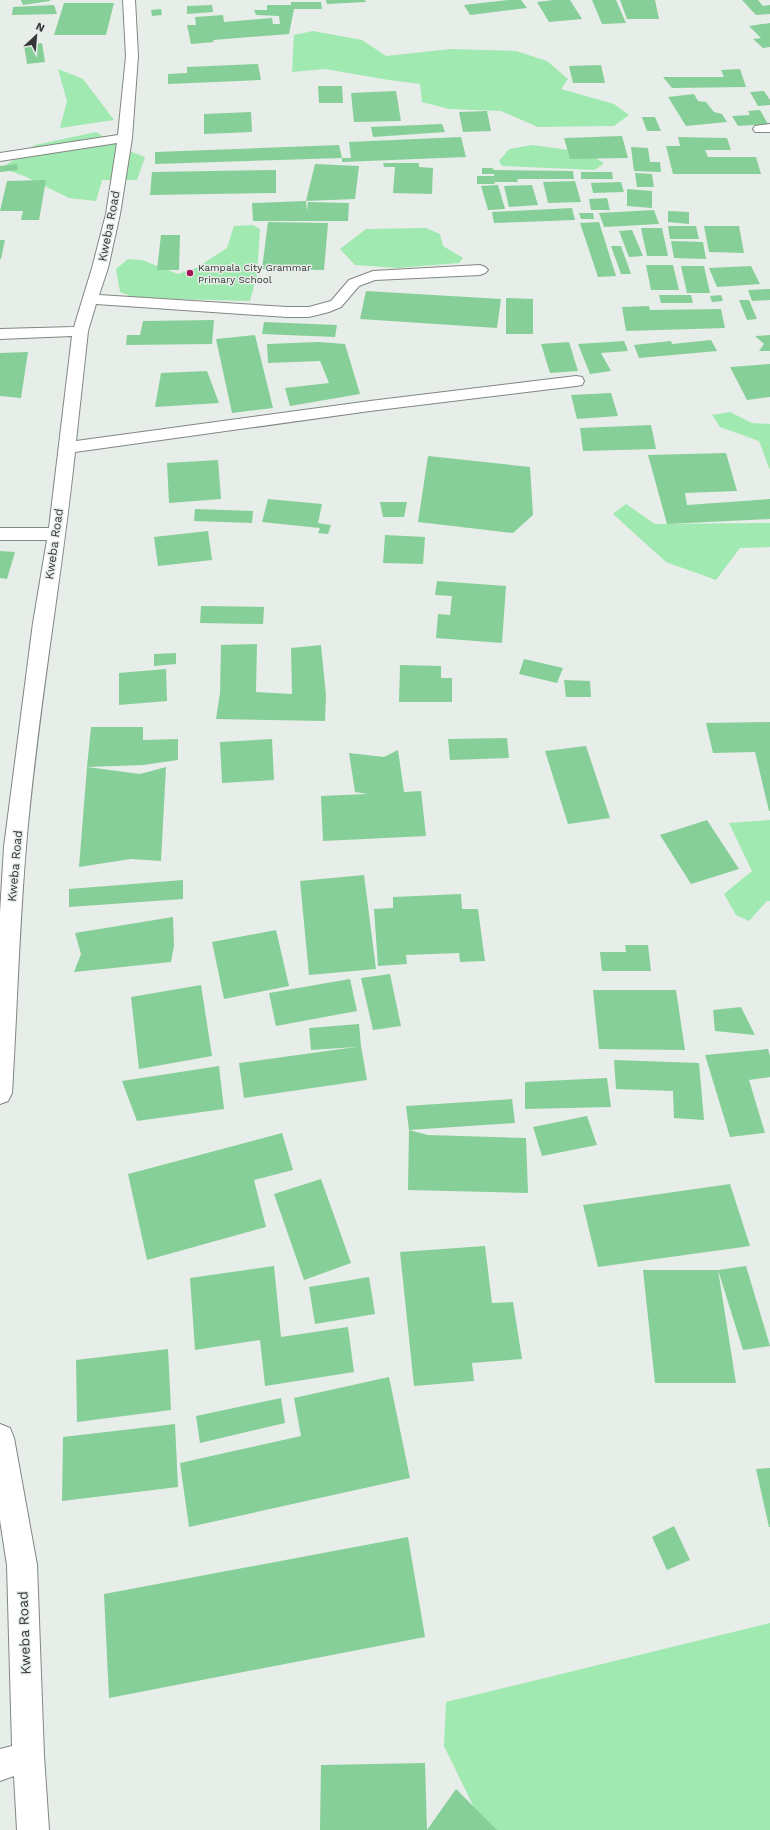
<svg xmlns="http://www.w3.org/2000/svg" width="770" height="1830" viewBox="0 0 770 1830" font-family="'Work Sans',sans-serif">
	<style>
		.green { fill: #a0e9b1 }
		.building { fill: #87cf98 }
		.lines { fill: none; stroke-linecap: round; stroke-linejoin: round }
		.minor-casing { stroke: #818782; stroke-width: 2 }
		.minor { fill: #fff; fill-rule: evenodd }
		.poi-dot { fill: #a61656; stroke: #e7ede8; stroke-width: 1.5 }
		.labels { text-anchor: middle; stroke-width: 3; stroke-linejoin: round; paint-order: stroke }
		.far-poi-label { font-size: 10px; fill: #353836; stroke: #e7ede8; text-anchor: start }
		.street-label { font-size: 12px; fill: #353836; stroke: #e7ede8 }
		.near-street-label { font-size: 14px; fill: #353836; stroke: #e7ede8 }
	</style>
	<rect width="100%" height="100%" fill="#e7ede8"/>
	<g class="green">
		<polygon points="313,31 362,40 386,56 451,49 516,51 547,61 568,79 561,89 614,104 629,115 614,126 538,127 501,111 449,109 422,102 420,84 389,80 325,69 292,72 294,35"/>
		<polygon points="58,69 83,79 114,120 60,128 67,101"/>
		<polygon points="96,132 122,148 145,157 137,180 102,180 96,201 69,198 24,176 2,168 35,145"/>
		<polygon points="532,145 584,152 604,163 595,170 502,166 499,161 509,149"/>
		<polygon points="253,225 260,229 257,275 250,301 136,298 120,292 116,269 128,259 142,260 178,274 196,268 227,248 234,226"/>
		<polygon points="426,228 440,234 443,246 463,258 459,263 397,268 355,265 340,249 366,229"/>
		<polygon points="730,412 752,423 770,424 770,470 759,441 720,427 712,415"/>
		<polygon points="626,504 655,524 770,523 770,547 740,548 716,580 666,562 613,514"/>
		<polygon points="770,820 770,901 767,901 749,921 736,915 724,894 752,871 729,823"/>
		<polygon points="770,1623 770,1830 485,1830 444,1746 446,1702"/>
	</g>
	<g class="building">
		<polygon points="21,0 50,0 50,1 23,5"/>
		<polygon points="326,0 365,0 366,2 327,4"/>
		<polygon points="508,0 521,0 527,8 470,15 464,5"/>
		<polygon points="554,0 570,0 582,19 549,22 537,2"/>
		<polygon points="592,0 616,0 626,23 602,24"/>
		<polygon points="620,0 655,0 659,19 627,19"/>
		<polygon points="742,0 758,0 763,6 770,5 770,14 756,15"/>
		<polygon points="291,2 321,2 322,9 294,9 289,34 213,40 214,42 191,44 187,25 196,25 195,17 223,15 224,22 272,18 273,24 280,24 279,16 256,15 254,10 267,10 267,5 291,5"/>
		<polygon points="64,3 114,3 106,35 54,35"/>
		<polygon points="54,5 57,14 12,15 13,7"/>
		<polygon points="212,5 213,12 187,14 187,6"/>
		<polygon points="161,9 162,15 152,16 151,10"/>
		<polygon points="770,23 770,47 763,48 753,39 761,38 749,26"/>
		<polygon points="42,43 45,62 27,64 24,45"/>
		<polygon points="258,64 261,80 168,84 168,74 187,73 187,67"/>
		<polygon points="601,65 605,83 573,83 569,66"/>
		<polygon points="740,69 746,87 672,88 663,77 724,77 721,70"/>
		<polygon points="318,86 342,86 343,103 319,103"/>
		<polygon points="396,91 401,121 354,122 351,93"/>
		<polygon points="764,91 770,100 770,105 758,106 750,92"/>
		<polygon points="694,94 698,101 706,102 714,112 722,114 727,122 686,126 668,97"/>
		<polygon points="760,110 768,124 738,126 732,116 750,115 748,111"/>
		<polygon points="487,111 491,131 463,132 459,112"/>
		<polygon points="251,112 252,132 204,134 204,114"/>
		<polygon points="642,117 655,117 661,131 647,131"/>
		<polygon points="442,124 445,132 373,137 371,127"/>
		<polygon points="622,136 628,158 570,159 564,138"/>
		<polygon points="461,137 466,157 342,162 342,158 351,158 349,142"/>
		<polygon points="678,137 727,138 731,150 705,150 708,157 756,157 761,174 673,174 666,146 680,146"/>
		<polygon points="339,145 342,158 155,164 155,152"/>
		<polygon points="631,147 648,148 650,162 660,162 661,172 634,171"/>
		<polygon points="383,163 419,163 419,167 433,168 432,194 393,193 395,167 384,167"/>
		<polygon points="17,164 18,170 0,172 0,166"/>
		<polygon points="315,164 359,166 355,199 306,201"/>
		<polygon points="482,168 492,168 494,170 573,171 574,179 517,179 518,182 494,182 495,184 477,184 477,176 494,176 494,174 482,174"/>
		<polygon points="276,170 276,193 150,195 152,172"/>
		<polygon points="581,172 612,172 613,179 581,179"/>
		<polygon points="635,173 652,174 654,187 637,187"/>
		<polygon points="46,180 39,220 21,220 23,211 0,211 7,181"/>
		<polygon points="575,181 581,202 548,203 543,182"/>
		<polygon points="621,182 624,192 593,193 591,183"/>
		<polygon points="498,185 505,209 488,210 481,186"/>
		<polygon points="532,185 538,205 509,207 504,186"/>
		<polygon points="627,189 652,191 652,208 627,206"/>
		<polygon points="607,198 610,210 591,210 589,199"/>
		<polygon points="306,201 307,211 308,202 349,203 348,221 253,221 252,203"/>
		<polygon points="572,208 575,220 494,223 492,212"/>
		<polygon points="654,210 659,224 604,227 599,213"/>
		<polygon points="668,211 689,212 689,224 668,222"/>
		<polygon points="579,213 593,213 594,219 581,219"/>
		<polygon points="268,222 328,223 324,270 262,269"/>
		<polygon points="599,222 616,276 598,277 580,223"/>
		<polygon points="668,226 696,226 699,239 670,239"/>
		<polygon points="704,226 739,226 744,253 709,252"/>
		<polygon points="641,228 662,228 668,256 647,256"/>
		<polygon points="632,230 643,256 629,257 619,231"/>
		<polygon points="161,235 180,235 179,270 157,270"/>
		<polygon points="0,240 5,240 1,259 0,259"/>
		<polygon points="671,241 703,242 706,259 674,258"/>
		<polygon points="611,246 621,246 631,274 621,274"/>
		<polygon points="646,265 673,265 679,290 651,290"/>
		<polygon points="681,266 704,266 710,293 687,293"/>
		<polygon points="751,266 760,284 717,287 709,268"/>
		<polygon points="770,289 770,300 752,301 748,290"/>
		<polygon points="366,291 501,299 497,328 360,319"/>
		<polygon points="659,295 691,295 693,303 661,303"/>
		<polygon points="721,295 723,301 712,302 710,296"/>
		<polygon points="506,298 533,299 533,334 506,334"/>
		<polygon points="739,300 749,300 757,319 747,320"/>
		<polygon points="649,306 650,310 721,309 725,328 626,331 622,307"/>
		<polygon points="214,320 212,344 126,345 127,335 140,335 143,321"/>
		<polygon points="264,322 337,325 335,337 262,334"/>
		<polygon points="255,335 273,408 232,413 216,339"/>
		<polygon points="770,335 770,351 759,351 764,344 755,336"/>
		<polygon points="711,340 717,351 639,358 634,345 671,341 672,344"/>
		<polygon points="624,341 628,351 601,353 611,371 590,374 578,344"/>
		<polygon points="319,342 345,344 360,394 290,406 285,388 329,383 320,361 268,363 267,344"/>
		<polygon points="569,342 578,371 550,373 541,344"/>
		<polygon points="28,352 21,398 0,396 0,353"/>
		<polygon points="770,364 770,397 747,400 730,367"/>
		<polygon points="207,371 219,403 155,407 161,373"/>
		<polygon points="611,393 618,416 577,419 571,395"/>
		<polygon points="651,425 656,449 583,451 580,428"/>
		<polygon points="726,453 737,491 685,493 687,505 770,499 770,519 667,524 648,455"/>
		<polygon points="428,456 530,467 533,515 513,533 418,522"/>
		<polygon points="218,460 221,499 169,503 167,463"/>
		<polygon points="268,499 322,504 318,523 331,525 328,534 318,533 320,528 262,522"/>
		<polygon points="380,502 407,502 404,517 383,517"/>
		<polygon points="195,509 253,511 252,523 194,521"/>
		<polygon points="208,531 212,560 158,566 154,537"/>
		<polygon points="385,535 425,537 423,564 383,563"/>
		<polygon points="0,551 15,552 7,579 0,578"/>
		<polygon points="437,581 506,586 502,643 436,638 438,614 450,615 452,596 435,595"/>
		<polygon points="201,606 264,607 263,624 200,623"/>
		<polygon points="257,644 256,692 292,694 291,648 321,645 326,695 325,721 216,719 220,693 221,645"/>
		<polygon points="176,653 176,664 154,666 154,654"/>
		<polygon points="524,659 563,668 557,683 519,674"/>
		<polygon points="400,665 441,666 441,678 452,678 452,702 399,702"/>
		<polygon points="166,669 167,701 119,705 119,673"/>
		<polygon points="564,680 590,681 591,697 566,697"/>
		<polygon points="770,722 770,811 769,811 755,752 713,753 706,723"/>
		<polygon points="91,727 143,727 143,740 178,739 178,760 143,765 87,767"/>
		<polygon points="507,738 509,758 450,760 448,739"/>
		<polygon points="272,739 274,780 222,783 220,742"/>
		<polygon points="586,746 610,818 568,824 545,751"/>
		<polygon points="398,750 404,792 421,791 426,836 323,841 321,796 368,794 355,792 349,753 384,757"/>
		<polygon points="87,767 140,774 166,767 161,861 131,859 79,867"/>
		<polygon points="707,820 739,869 691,884 660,835"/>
		<polygon points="364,875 376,969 309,975 300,881"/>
		<polygon points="183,880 183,899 69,907 69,889"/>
		<polygon points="461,894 462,909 478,909 485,961 460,962 459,953 406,955 407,964 378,966 374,909 393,908 393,897"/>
		<polygon points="173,917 174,946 171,962 74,972 81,954 75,933"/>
		<polygon points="276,930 289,986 224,999 212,942"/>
		<polygon points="625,945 648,945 651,971 602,971 600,952 626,952"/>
		<polygon points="390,974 401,1026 373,1030 361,978"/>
		<polygon points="350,979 357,1011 276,1026 269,993"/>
		<polygon points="201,985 212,1056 139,1069 131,997"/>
		<polygon points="593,990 676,990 685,1050 599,1049"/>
		<polygon points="741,1007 755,1035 715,1031 713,1010"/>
		<polygon points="359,1024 361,1046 367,1080 244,1098 239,1063 356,1047 311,1050 309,1028"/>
		<polygon points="768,1049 770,1056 770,1077 749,1080 765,1133 730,1137 705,1055"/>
		<polygon points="614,1060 699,1063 704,1120 674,1118 673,1091 616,1089"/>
		<polygon points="219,1066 224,1109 137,1121 122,1081"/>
		<polygon points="607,1078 611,1107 525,1109 525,1082"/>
		<polygon points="512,1099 515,1123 409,1130 428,1135 526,1138 528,1193 408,1190 409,1130 406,1106"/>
		<polygon points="587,1116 597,1145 542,1156 533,1127"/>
		<polygon points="282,1133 293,1170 254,1180 266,1227 147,1260 128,1174"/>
		<polygon points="321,1179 351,1263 304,1280 274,1194"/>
		<polygon points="730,1184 750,1246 598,1267 583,1205"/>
		<polygon points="485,1246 492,1303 513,1302 522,1359 472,1363 474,1381 414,1386 400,1252"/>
		<polygon points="274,1266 281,1337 348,1327 354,1372 265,1386 260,1340 195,1350 190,1278"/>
		<polygon points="746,1266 770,1346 743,1350 718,1270 736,1383 655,1383 643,1270 718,1270"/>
		<polygon points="369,1277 375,1314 315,1324 309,1287"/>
		<polygon points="168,1349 171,1410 77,1422 76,1360"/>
		<polygon points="389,1377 410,1478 189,1527 180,1463 301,1436 294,1398"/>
		<polygon points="281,1398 285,1423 200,1443 196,1416"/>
		<polygon points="175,1424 178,1487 62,1501 63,1437"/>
		<polygon points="770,1468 770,1527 769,1527 756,1469"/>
		<polygon points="674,1526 690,1560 667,1570 652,1537"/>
		<polygon points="408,1537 425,1637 109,1698 104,1594"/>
		<polygon points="425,1763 427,1830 456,1789 497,1830 320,1830 321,1765"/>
	</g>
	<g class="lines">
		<g class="minor-casing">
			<g id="minor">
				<path d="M123,0H135L138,56L132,138L120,214L108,268L99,295L287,307H309L331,301L349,280L373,271L480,265L485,267L488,270L485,273L480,275L375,280L359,286L341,307L329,312L309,317H287L96,304L88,331L76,441L370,401L576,376L582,377L584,381L582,385L576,386L370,411L75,452C61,584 37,715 26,847C19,929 17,1011 12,1093L8,1101L0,1104V913L4,847L33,623L47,540H0V528H49L72,336L0,339V329L74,327L92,268L106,214L117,143L0,161V153L118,135L126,56Z"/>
				<polygon points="770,124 770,132 755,132 753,129 755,126"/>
				<polygon points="0,1424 10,1428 14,1438 37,1565 44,1756 49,1830 17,1830 14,1776 0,1781 0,1749 12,1746 7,1565 0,1520"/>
			</g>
		</g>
		<use href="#minor" class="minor"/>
	</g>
	<circle class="poi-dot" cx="190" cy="273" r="4"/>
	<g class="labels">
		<g class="far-poi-label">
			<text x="198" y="271">Kampala City Grammar<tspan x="198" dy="12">Primary School</tspan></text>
		</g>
		<g class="street-label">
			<text transform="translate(109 226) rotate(-79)" y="4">Kweba Road</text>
			<text transform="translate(54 544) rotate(-82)" y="4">Kweba Road</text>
			<text transform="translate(15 866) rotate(-85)" y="4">Kweba Road</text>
		</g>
		<g class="near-street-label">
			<text transform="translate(24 1633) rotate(-92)" y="5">Kweba Road</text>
		</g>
	</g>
	<g transform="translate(36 36) rotate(26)" stroke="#e7ede8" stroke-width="3" paint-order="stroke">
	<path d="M0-3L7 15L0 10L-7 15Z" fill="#353836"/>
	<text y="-6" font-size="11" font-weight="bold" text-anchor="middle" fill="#353836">N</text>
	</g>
</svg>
